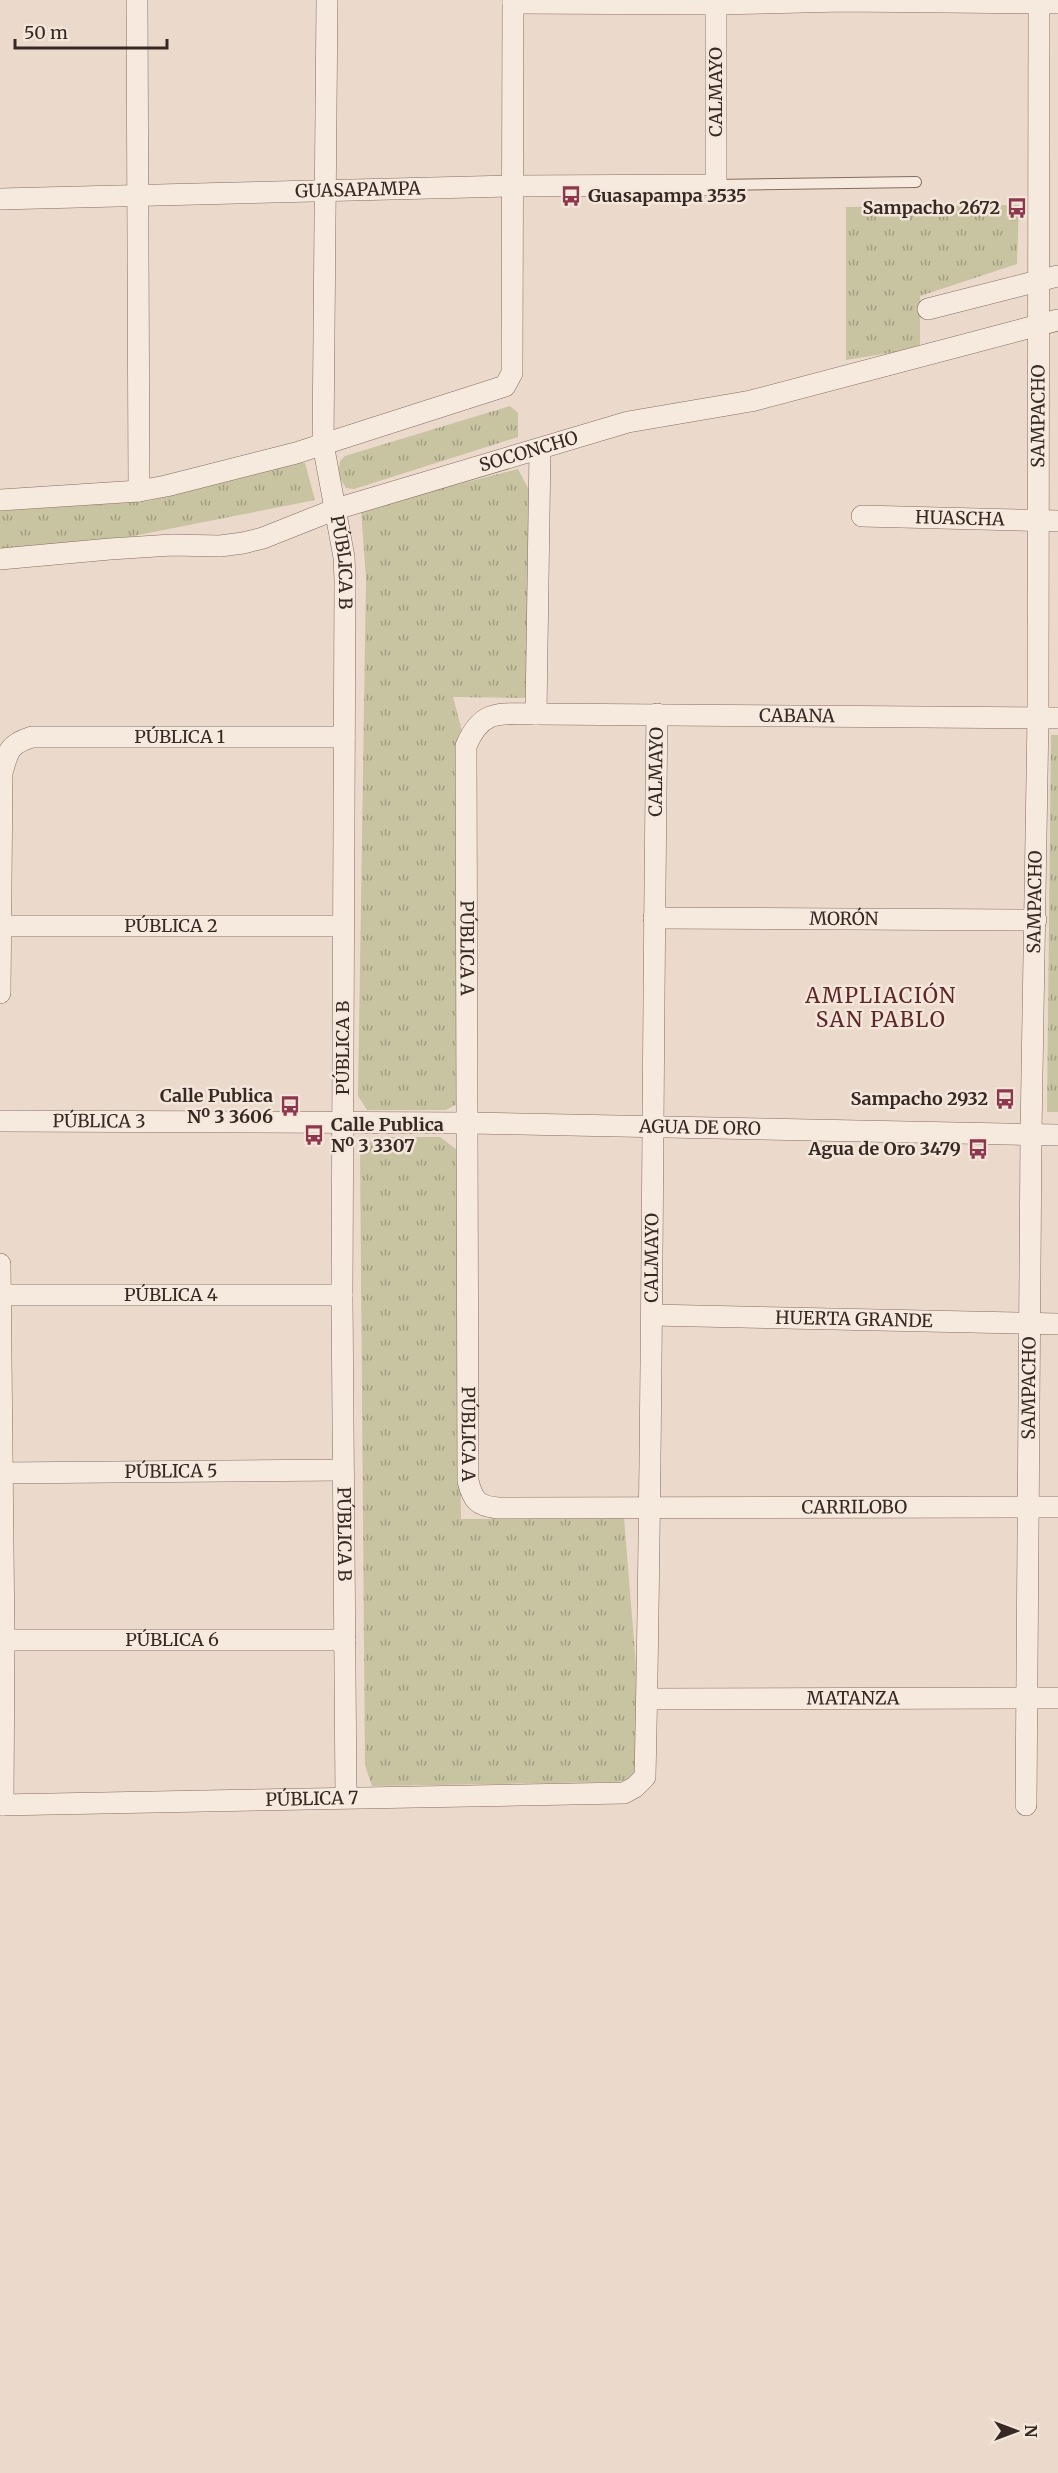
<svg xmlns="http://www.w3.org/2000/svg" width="1058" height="2473" viewBox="0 0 1058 2473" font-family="Merriweather,serif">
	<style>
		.grass { fill: url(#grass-tufts) }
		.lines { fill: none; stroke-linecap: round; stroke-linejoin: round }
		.lane-casing { stroke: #866c61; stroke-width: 12 }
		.street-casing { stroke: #866c61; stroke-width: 22 }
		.lane { stroke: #f6e9de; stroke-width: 10 }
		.street { stroke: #f6e9de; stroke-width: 21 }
		.labels { text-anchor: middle; stroke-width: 5; stroke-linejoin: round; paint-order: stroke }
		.street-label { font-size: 18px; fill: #382823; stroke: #f3e6da }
		.poi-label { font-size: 18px; font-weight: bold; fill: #382823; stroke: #f3e6da; text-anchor: end }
		.quarter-label { font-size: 21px; letter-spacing: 1.5px; fill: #602728; stroke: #f3e6da }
	</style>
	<defs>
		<pattern id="grass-tufts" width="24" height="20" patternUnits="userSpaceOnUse" patternTransform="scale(1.5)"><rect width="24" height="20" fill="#c8c3a0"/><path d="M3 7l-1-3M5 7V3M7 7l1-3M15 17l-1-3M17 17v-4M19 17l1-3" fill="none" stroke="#a39e82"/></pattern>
	</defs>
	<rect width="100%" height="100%" fill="#ebdacb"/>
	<g class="grass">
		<polygon points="1019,205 1017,264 920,296 920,348 846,360 846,207"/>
		<polygon points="510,406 518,413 518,437 354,489 346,488 338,475 340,461 345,456"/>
		<polygon points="293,462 305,463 315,500 118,539 0,549 0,511 148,501"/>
		<polygon points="518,469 529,490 529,698 453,697 466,746 459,1103 446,1110 367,1110 358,1096 366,578 361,509"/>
		<polygon points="1051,735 1058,735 1058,1112 1047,1112"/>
		<polygon points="376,1137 440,1137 457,1150 461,1519 624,1518 645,1777 616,1782 372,1786 365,1765 360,1148"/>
	</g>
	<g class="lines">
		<g class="lane-casing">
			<polyline id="lane" points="716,185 916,182"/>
		</g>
		<g class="street-casing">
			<g id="street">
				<polyline points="137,0 139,491"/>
				<path id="s1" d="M327,0L323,444L344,557L345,580L342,1295L346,1797"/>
				<polyline points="513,3 716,4 844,1 1058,3"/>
				<path id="s2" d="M0,199L513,186L716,185V0"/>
				<polyline points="928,309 1058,276"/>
				<path id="s3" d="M540,449L536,714C500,714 482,708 466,746L468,1481C473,1501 478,1506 498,1508L1058,1507"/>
				<polyline points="0,500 139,491 166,486 296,453 505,386 512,373 513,0"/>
				<path id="s4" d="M862,516L1058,521"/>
				<path id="s5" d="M0,559L110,549L172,545L220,546L243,543L263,538L336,509L628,422L751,401L1058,320"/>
				<path id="s6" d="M536,714L1058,718"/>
				<path id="s7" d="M654,918L1036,920"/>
				<path id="s8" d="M0,926H343"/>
				<path id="s9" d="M0,993L2,773C8,751 9,744 32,737H344"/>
				<path id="s10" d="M0,1121L468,1123L1058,1135"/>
				<polyline points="0,1264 4,1640 3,1805"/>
				<path id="s11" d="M0,1295H342"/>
				<path id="s12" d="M652,1315L1058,1324"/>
				<path id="s13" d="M0,1473L343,1470"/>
				<path id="s14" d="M0,1640H345"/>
				<path id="s15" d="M647,1699L1058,1698"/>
				<path id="s16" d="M0,1805L624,1793L635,1787L645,1777C653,1422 652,1068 657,714"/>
				<path id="s17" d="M1026,1805L1031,1134L1038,717L1039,0"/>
			</g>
		</g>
		<use href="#lane" class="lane"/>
		<use href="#street" class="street"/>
	</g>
	<defs>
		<g id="bus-bare" transform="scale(1.62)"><path d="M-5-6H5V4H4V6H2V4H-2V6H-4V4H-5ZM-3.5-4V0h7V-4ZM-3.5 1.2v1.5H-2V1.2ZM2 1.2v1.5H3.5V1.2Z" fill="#8e374c" stroke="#f3e6da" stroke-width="2.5" paint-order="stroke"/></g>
	</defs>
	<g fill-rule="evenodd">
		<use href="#bus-bare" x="571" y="196"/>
		<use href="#bus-bare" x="1017" y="208"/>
		<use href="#bus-bare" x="1005" y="1099"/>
		<use href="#bus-bare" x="290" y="1106"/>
		<use href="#bus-bare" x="314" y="1135"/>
		<use href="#bus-bare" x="978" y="1149"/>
	</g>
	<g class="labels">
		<g class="street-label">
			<text transform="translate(716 92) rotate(-90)" y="6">CALMAYO</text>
			<text dy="6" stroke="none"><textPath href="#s2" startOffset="358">GUASAPAMPA</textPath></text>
			<text dy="6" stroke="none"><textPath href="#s17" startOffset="1389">SAMPACHO</textPath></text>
			<text dy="6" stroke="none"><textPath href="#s5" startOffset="544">SOCONCHO</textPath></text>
			<text dy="6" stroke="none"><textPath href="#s4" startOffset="98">HUASCHA</textPath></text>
			<text dy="6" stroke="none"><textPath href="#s1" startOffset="564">PÚBLICA B</textPath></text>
			<text dy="6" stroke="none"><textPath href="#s6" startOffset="261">CABANA</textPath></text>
			<text dy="6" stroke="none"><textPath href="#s9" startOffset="418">PÚBLICA 1</textPath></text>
			<text dy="6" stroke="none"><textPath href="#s16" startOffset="1656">CALMAYO</textPath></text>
			<text dy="6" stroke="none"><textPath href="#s17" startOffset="903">SAMPACHO</textPath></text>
			<text dy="6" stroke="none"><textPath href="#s7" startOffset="190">MORÓN</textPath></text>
			<text dy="6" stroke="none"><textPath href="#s8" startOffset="171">PÚBLICA 2</textPath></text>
			<text dy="6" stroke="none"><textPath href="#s3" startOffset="552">PÚBLICA A</textPath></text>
			<text transform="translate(343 1048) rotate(-90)" y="6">PÚBLICA B</text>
			<text dy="6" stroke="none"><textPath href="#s10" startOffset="99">PÚBLICA 3</textPath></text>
			<text dy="6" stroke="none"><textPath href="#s10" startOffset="700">AGUA DE ORO</textPath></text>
			<text dy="6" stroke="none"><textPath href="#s16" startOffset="1170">CALMAYO</textPath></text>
			<text dy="6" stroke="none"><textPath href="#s11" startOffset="171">PÚBLICA 4</textPath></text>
			<text dy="6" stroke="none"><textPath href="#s12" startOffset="202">HUERTA GRANDE</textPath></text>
			<text dy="6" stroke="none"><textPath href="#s17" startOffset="417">SAMPACHO</textPath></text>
			<text dy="6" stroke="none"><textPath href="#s3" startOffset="1038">PÚBLICA A</textPath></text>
			<text dy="6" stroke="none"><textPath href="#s13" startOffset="171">PÚBLICA 5</textPath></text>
			<text dy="6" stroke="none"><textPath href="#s3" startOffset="1486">CARRILOBO</textPath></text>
			<text dy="6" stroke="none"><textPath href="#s1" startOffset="1536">PÚBLICA B</textPath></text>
			<text dy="6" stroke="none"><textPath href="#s14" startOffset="172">PÚBLICA 6</textPath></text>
			<text dy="6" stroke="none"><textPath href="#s15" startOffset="206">MATANZA</textPath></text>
			<text dy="6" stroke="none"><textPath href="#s16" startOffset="312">PÚBLICA 7</textPath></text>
		</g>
		<g class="poi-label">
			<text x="588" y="202" text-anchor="start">Guasapampa 3535</text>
			<text x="1000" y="214">Sampacho 2672</text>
			<text x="273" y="1102">Calle Publica<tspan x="273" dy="21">Nº 3 3606</tspan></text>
			<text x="988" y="1105">Sampacho 2932</text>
			<text x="331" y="1131" text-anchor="start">Calle Publica<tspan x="331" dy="21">Nº 3 3307</tspan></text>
			<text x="961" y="1155">Agua de Oro 3479</text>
		</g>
		<g class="quarter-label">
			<text x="881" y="1003">AMPLIACIÓN<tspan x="881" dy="24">SAN PABLO</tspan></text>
		</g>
	</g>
	<g transform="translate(1016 2431) rotate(90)" stroke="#f3e6da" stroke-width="4.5" paint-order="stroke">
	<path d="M0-4.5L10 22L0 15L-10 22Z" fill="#382823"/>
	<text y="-9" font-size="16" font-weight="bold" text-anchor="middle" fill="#382823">N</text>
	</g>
	<path d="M15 39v9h152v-9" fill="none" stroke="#382823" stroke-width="3"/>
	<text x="24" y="39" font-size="18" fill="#382823" stroke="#f3e6da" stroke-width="4.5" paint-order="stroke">50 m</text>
</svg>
